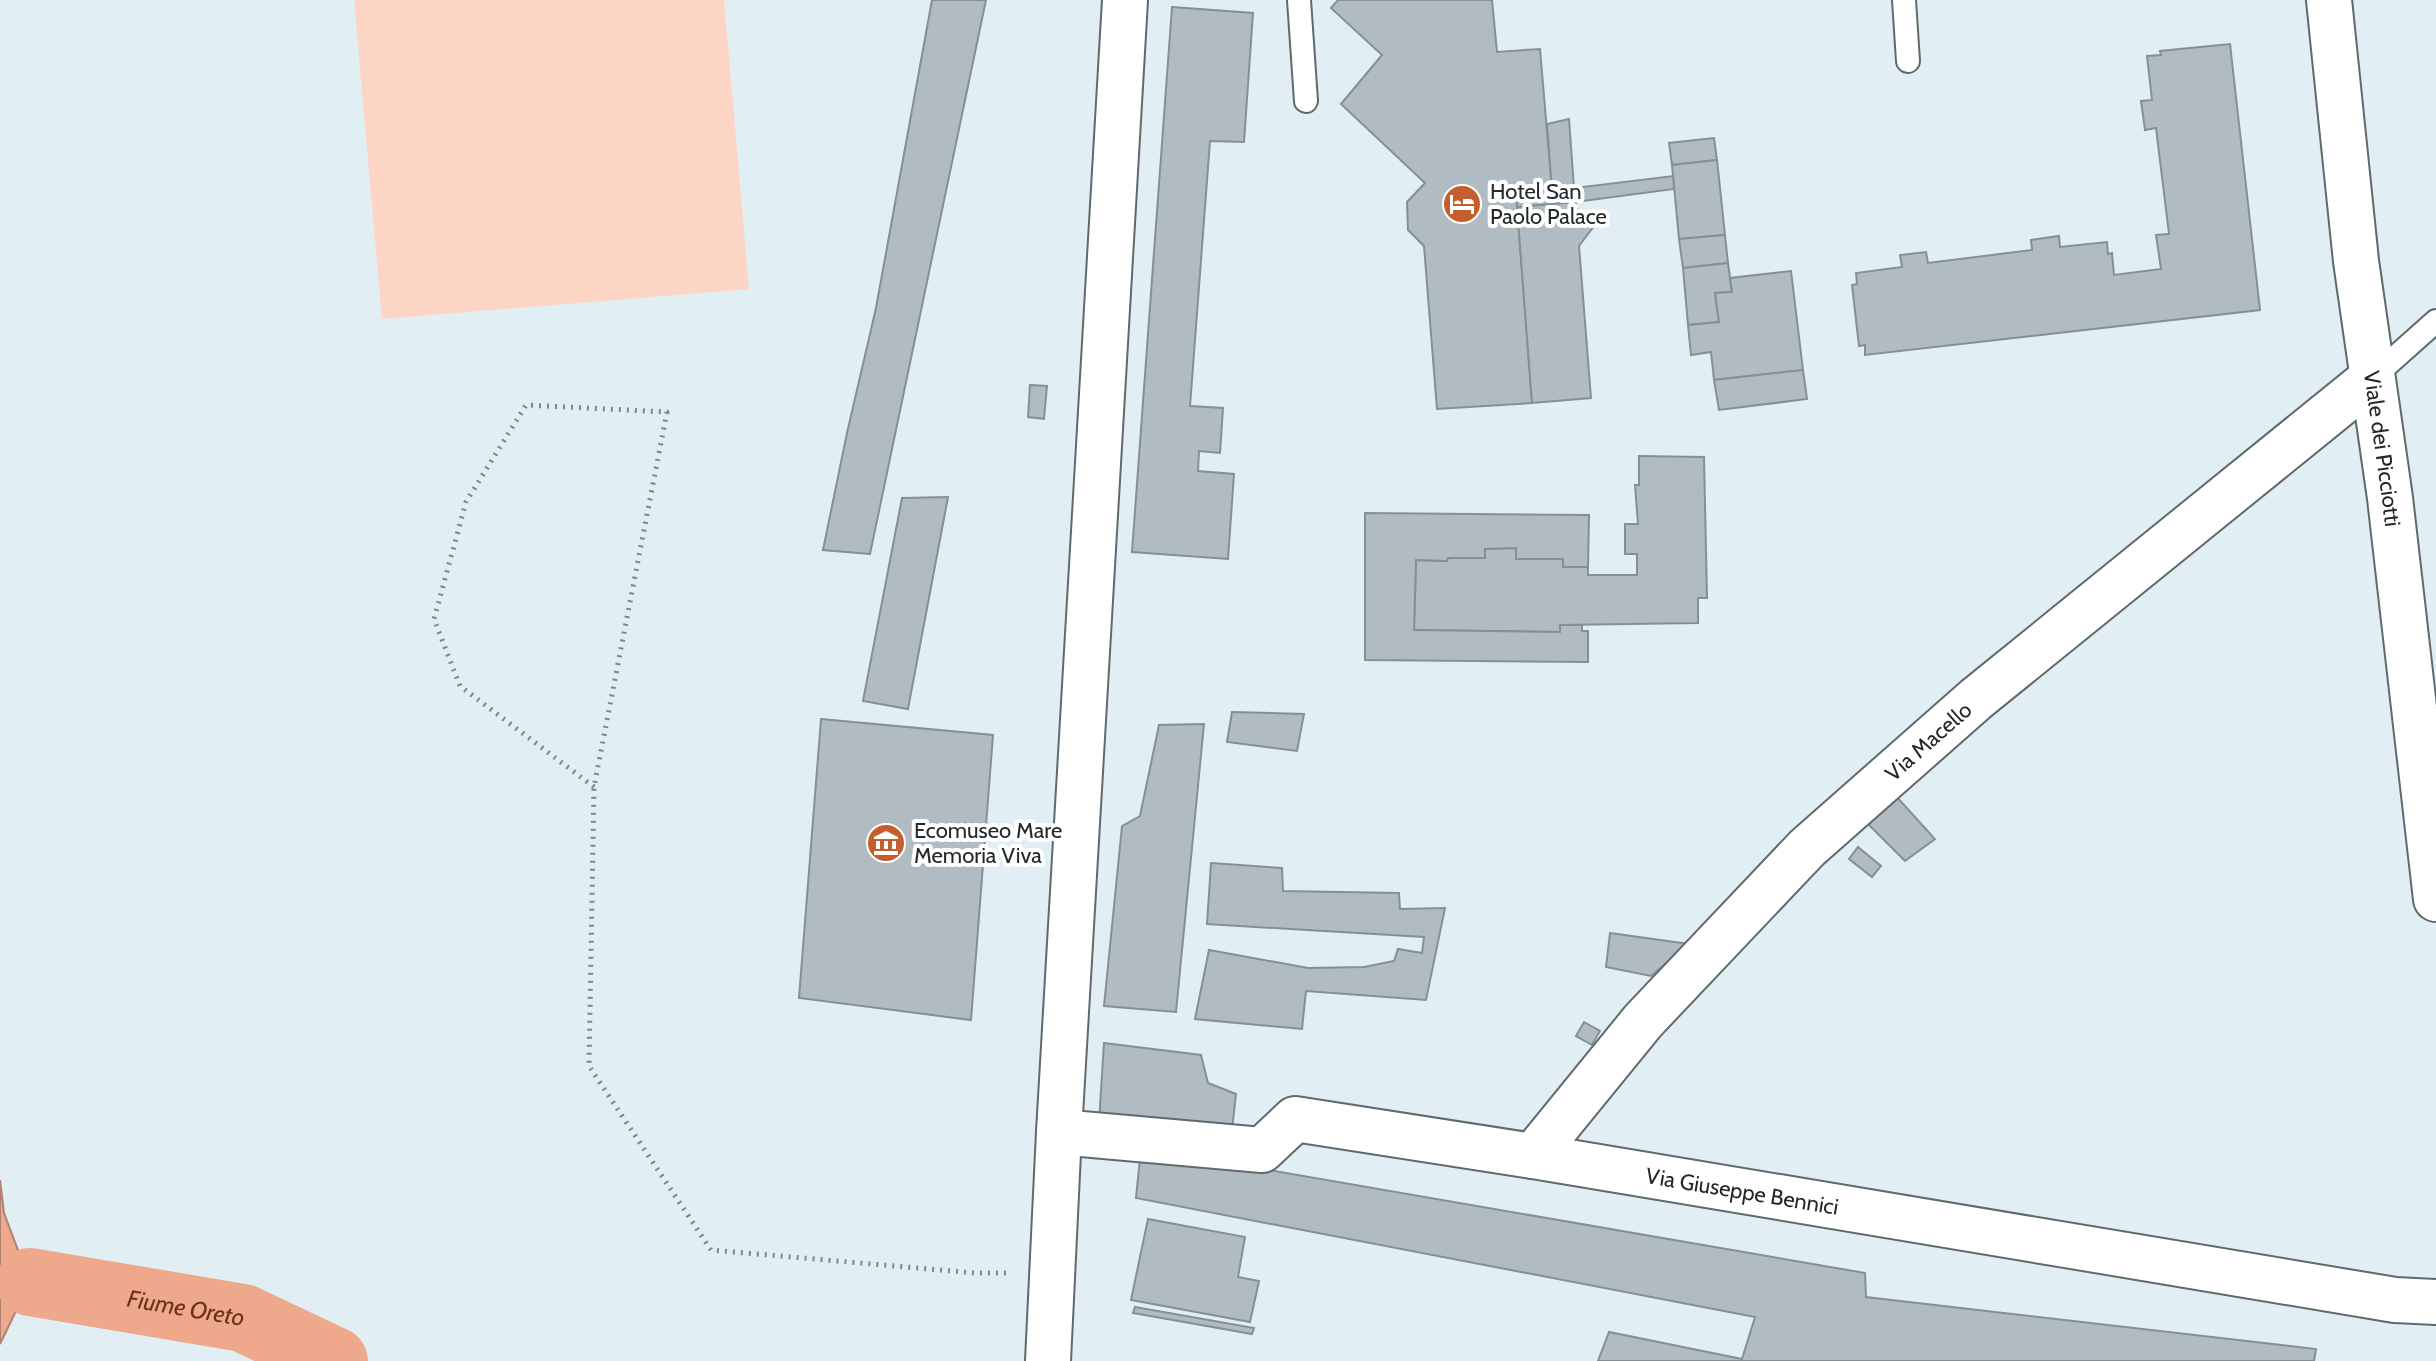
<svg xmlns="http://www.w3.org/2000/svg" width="2436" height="1361" viewBox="0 0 2436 1361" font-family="Cabin,sans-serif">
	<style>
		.green { fill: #fcd5c4 }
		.water { fill: #eea98c; stroke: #b1826f; stroke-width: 2 }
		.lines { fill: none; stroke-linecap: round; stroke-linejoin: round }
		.river { stroke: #eea98c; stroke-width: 68 }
		.building { fill: #b0bcc1; stroke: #849095; stroke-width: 2 }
		.lane-casing { stroke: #5f6a6f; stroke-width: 26 }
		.street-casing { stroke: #5f6a6f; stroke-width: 48 }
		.secondary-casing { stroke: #5f6a6f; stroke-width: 48 }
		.path { stroke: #7f878b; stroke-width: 5; stroke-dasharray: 2 6; stroke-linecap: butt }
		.lane { stroke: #fff; stroke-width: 22 }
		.street { stroke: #fff; stroke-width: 44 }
		.secondary { stroke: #fff; stroke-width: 44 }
		.labels { text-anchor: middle; stroke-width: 8; stroke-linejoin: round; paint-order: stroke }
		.poi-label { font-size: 22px; fill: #23282a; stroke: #fff; text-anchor: start }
		.street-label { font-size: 22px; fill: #23282a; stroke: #fff }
		.water-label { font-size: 24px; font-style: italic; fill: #6f3114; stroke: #fff }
	</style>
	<rect width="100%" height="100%" fill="#e1eef4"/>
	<polygon class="green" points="354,0 724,0 749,289 382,319"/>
	<polygon class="water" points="0,1180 4,1213 30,1282 0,1344"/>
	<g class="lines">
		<path class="river" id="s1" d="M30,1282L243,1318L334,1361"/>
	</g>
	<g class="building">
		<polygon points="932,0 986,0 870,554 823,550 847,433 876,308"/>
		<polygon points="1338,0 1492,0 1497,52 1540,49 1552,190 1516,193 1532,403 1437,409 1424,246 1408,230 1407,202 1425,183 1341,104 1382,55 1331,8"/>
		<polygon points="1172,7 1253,13 1244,142 1210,141 1190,406 1223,408 1220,453 1199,451 1198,471 1234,474 1228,559 1132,552"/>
		<polygon points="2230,44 2260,310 1865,355 1865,345 1859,346 1852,285 1857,284 1856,273 1902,267 1900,255 1926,252 1928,263 2032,250 2031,240 2059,236 2060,247 2107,242 2108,254 2112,253 2114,275 2161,269 2156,235 2169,234 2156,128 2145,130 2141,101 2152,100 2147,56 2161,55 2160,51"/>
		<polygon points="1569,119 1574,188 1552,190 1547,124"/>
		<polygon points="1714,138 1717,160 1672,165 1669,143"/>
		<polygon points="1717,160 1725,235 1679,239 1672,165"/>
		<polygon points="1673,176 1674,189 1576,202 1574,188"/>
		<polygon points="1574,188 1576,202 1517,207 1516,193"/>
		<polygon points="1576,202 1576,208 1594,226 1579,246 1591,398 1532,403 1517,207"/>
		<polygon points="1725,235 1728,263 1683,268 1679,239"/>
		<polygon points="1728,263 1732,292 1715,293 1719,322 1688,325 1683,268"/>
		<polygon points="1791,271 1803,370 1714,380 1711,352 1691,355 1688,325 1719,322 1715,293 1732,292 1730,278"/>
		<polygon points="1803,370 1807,399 1719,410 1714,380"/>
		<polygon points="1030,385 1047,386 1044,419 1028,417"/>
		<polygon points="1639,456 1704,457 1707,598 1698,598 1698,623 1560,625 1560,632 1414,630 1416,560 1447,561 1448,558 1485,558 1485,549 1516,548 1516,559 1563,559 1563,567 1588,567 1588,575 1637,575 1637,554 1625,554 1625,524 1638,524 1635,485 1639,485"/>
		<polygon points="948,497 908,709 863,701 902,498"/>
		<polygon points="1365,513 1589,515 1588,567 1563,567 1563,559 1516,559 1516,548 1485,549 1485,558 1448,558 1447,561 1416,560 1414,630 1560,632 1560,625 1582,625 1582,631 1588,631 1588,662 1365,660"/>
		<polygon points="1232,712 1304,714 1297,751 1227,742"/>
		<polygon points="821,719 993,735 971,1020 799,998"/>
		<polygon points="1204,724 1176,1012 1104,1006 1122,826 1140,816 1159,725"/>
		<polygon points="1895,795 1935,839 1905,861 1868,824"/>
		<polygon points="1858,847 1881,866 1872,877 1849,859"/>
		<polygon points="1211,863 1282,868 1283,891 1399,893 1400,909 1445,908 1426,1000 1306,991 1302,1029 1195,1019 1209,950 1308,968 1364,967 1394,961 1398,949 1422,953 1424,937 1207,924"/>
		<polygon points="1610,933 1689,944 1651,976 1606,967"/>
		<polygon points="1584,1022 1600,1031 1592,1045 1576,1036"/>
		<polygon points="1104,1043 1201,1055 1208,1083 1236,1094 1231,1139 1099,1122"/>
		<polygon points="1141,1148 1865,1273 1866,1297 2316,1349 2314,1361 1598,1361 1609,1332 1742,1359 1755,1317 1136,1198"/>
		<polygon points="1148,1219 1245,1237 1238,1277 1259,1281 1250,1322 1131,1300"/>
		<polygon points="1135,1307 1254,1328 1252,1334 1133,1313"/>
	</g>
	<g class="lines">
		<g class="lane-casing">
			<g id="lane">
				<polyline points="1299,0 1306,101"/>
				<polyline points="1904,0 1908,61"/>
				<polyline points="2371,379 2436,321"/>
			</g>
		</g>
		<g class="street-casing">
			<g id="street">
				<path id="s2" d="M2329,0L2356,261L2390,498L2436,899"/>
				<path id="s3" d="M1059,1132L1262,1150L1295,1119L1533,1156L2395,1300L2436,1302"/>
				<path id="s4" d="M1533,1156L1643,1021L1807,848L1976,699L2371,379"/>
			</g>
		</g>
		<g class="secondary-casing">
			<polyline id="secondary" points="1048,1361 1059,1132 1125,0"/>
		</g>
		<polyline class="path" points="594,787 460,686 434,619 466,502 526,405 667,412 594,787 589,1066 711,1250 975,1273 1011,1273"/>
		<use href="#lane" class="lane"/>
		<use href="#street" class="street"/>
		<use href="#secondary" class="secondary"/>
	</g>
	<defs>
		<g id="hotel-disc" transform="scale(2)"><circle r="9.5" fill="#c45e2e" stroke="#fff"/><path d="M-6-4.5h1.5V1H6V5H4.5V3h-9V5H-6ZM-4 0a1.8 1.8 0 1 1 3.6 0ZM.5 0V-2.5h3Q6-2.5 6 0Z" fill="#fff"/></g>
		<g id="museum-disc" transform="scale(2)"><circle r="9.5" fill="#c45e2e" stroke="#fff"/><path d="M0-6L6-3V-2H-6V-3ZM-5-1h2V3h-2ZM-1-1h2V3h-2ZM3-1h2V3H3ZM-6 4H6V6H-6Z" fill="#fff"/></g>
	</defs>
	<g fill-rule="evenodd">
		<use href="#hotel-disc" x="1462" y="204"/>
		<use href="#museum-disc" x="886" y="843"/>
	</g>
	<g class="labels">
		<g class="poi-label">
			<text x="1490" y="199">Hotel San<tspan x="1490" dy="25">Paolo Palace</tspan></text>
			<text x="914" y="838">Ecomuseo Mare<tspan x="914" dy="25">Memoria Viva</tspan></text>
		</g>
		<g class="street-label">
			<text dy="8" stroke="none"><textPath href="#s2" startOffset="452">Viale dei Picciotti</textPath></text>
			<text dy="8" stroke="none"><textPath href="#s4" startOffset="574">Via Macello</textPath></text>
			<text dy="8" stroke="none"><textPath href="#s3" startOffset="702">Via Giuseppe Bennici</textPath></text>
		</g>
		<g class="water-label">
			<text dy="8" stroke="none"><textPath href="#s1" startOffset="158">Fiume Oreto</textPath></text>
		</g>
	</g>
</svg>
